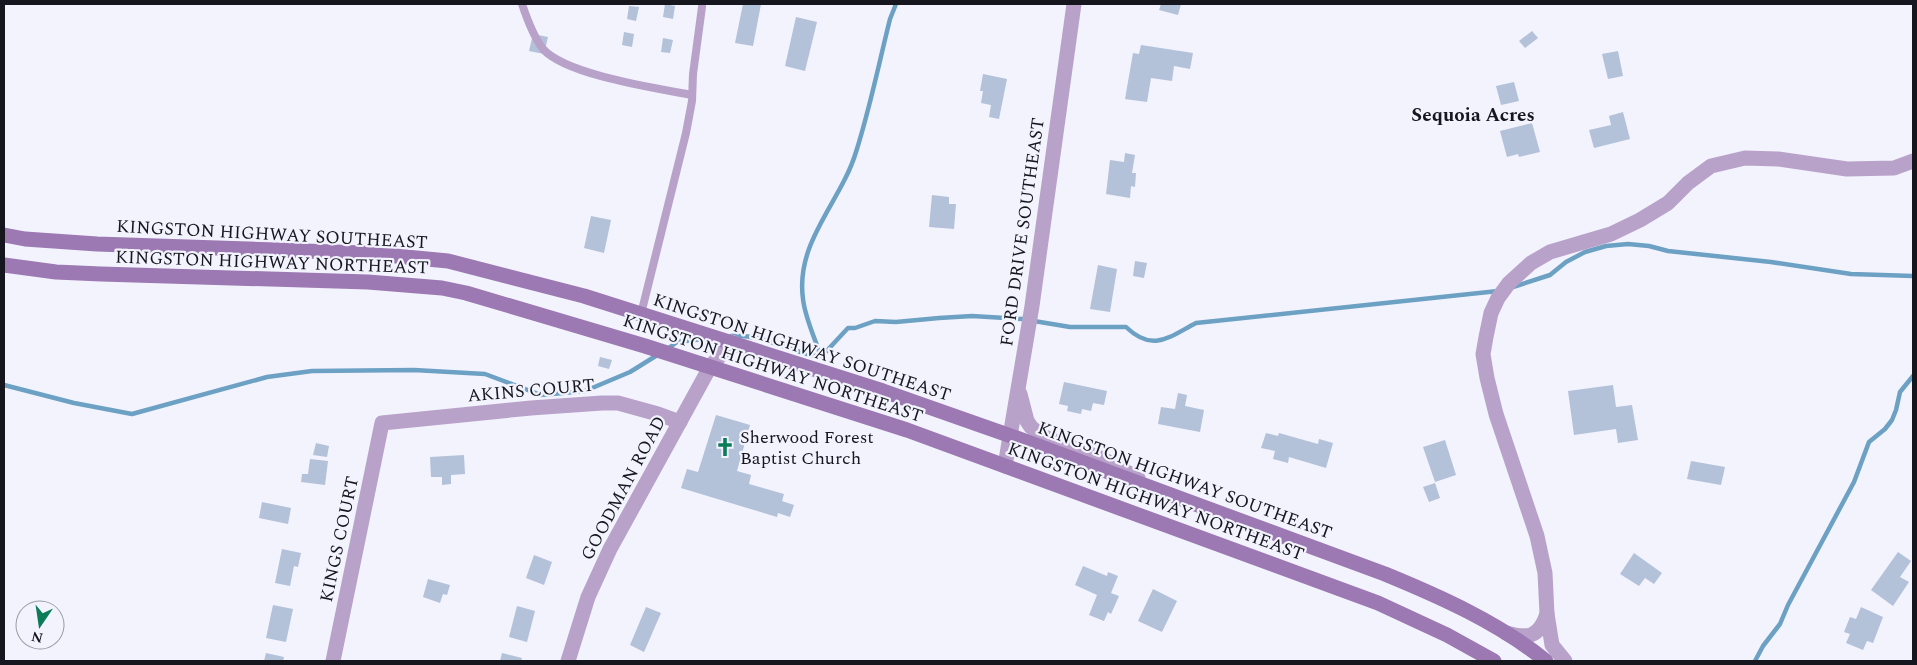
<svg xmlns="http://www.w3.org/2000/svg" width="1917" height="665" viewBox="0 0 1917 665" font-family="Spectral,serif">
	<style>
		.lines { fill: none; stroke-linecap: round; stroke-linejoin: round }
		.stream { stroke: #6ca1c4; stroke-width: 4.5 }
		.building { fill: #b3c1d9 }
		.service { stroke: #b9a2c9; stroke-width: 8 }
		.minor { stroke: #b9a2c9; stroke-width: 15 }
		.secondary { stroke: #9c79b2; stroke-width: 15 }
		.labels { text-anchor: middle; stroke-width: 4.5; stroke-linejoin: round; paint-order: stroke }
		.street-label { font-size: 18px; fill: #16161f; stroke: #f3f3fe }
		.poi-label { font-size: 18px; fill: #16161f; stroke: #f3f3fe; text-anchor: start }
		.neighbourhood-label { font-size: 19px; font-weight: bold; fill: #16161f; stroke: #f3f3fe }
	</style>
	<rect width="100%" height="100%" fill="#f3f3fe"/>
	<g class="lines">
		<g class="stream">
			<polyline points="1513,287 1550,275 1566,262 1585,252 1606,246 1628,244 1649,246 1668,251 1771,262 1851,274 1913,276"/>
			<path d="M731,336C764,333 789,353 821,357"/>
			<polyline points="666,350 677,342 703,339"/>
			<path d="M821,357L848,328H855L875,321L896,322L939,318L972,316L1022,319L1070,327H1126C1153,353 1169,337 1196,323L1498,291"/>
			<path d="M821,357C815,338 805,318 803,299C795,242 841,202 856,152C870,108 879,63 890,19L896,4"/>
			<polyline points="4,385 74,403 132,414 267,377 312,371 414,370 485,374 541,395 585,391 630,372 659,354"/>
			<polyline points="1755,661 1763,646 1780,624 1788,605 1854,482 1869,442 1885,429 1892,420 1896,410 1900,392 1913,376"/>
		</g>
	</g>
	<g class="building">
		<polygon points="665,4 675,6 673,19 663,17"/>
		<polygon points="743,4 761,4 753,46 735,43"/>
		<polygon points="1161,4 1181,4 1178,15 1159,10"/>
		<polygon points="629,6 639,7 636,21 627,19"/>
		<polygon points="796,17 817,22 805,71 785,66"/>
		<polygon points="1532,31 1538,38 1525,48 1519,41"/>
		<polygon points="624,32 634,34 632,47 622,45"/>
		<polygon points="533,34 548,37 544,54 529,51"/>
		<polygon points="663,38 673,40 670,53 661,52"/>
		<polygon points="1141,45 1193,53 1190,69 1174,66 1172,81 1151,78 1147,102 1125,99 1133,53 1139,54"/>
		<polygon points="1618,51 1623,76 1608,79 1602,54"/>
		<polygon points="983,74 1007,79 999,119 989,117 991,105 981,103 983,91 980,91"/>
		<polygon points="1514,82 1519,101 1501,105 1496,86"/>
		<polygon points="1623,112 1630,139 1594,148 1589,130 1611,125 1609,116"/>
		<polygon points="1532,123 1540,152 1519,157 1518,154 1507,157 1500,131"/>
		<polygon points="1125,153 1135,155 1132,173 1136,173 1135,187 1131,186 1130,198 1106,194 1110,160 1124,162"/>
		<polygon points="932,195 949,197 949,204 956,204 954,229 929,227"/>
		<polygon points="591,216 611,220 604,253 584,248"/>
		<polygon points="1135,261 1147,263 1144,278 1133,276"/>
		<polygon points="1098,265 1117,269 1110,312 1090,309"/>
		<polygon points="600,357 612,360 609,369 598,366"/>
		<polygon points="1064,382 1107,391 1104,405 1093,403 1091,411 1082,409 1081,414 1067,411 1068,406 1059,404"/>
		<polygon points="1613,385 1616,407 1632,405 1638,440 1618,443 1616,429 1574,435 1568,391"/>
		<polygon points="1178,393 1187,395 1185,406 1204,410 1200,432 1158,424 1161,407 1175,409"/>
		<polygon points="716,415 750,425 737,471 751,475 749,484 784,494 782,501 794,505 790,517 778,513 777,517 681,488 687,469 698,472"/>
		<polygon points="1266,433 1278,436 1279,433 1318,444 1319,439 1333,443 1326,468 1289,457 1288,463 1273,459 1275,451 1261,448"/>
		<polygon points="1445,440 1456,475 1435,482 1423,447"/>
		<polygon points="316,443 329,446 327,457 313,455"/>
		<polygon points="464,455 465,474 451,475 451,484 442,485 442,477 431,477 430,457"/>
		<polygon points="310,459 328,461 325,485 301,482 302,474 308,474"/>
		<polygon points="1691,461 1725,467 1721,485 1687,479"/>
		<polygon points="1435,483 1440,498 1429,502 1423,487"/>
		<polygon points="262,502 291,508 288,524 259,518"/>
		<polygon points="282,549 301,553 298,567 294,566 290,586 275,583"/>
		<polygon points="1898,552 1911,561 1900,577 1909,582 1893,606 1871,590"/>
		<polygon points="1634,553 1662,573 1654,584 1645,578 1639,586 1620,574"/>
		<polygon points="534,555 552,562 544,585 526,578"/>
		<polygon points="1083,566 1107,576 1108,572 1118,576 1111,593 1119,596 1111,614 1108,612 1104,621 1089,615 1097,595 1075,585"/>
		<polygon points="428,579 450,585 447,595 443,594 440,603 423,597"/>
		<polygon points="1153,589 1177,601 1162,632 1138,621"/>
		<polygon points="273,605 293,609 286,642 266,638"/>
		<polygon points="517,606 535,611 527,642 509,637"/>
		<polygon points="646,607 661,613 644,652 630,645"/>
		<polygon points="1861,607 1883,617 1873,643 1867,641 1863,650 1846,643 1850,634 1844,632 1850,617 1856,619"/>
		<polygon points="266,653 284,657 283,661 264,661"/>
		<polygon points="502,653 522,658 521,661 500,661"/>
	</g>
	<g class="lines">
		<g class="service">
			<path d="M522,4C527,19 533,36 543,49C566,75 656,88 692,95"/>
			<polyline points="641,314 686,133 692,101 693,74 702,7"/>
		</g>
		<g class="minor">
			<polyline points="1020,394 1027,421 1031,427 1042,436 1103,459 1138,478"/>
			<polyline points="1005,466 1032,306 1074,4"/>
			<path d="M1506,633C1529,639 1539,637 1547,614"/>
			<polyline points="333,661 382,423 531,408 602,403 618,403 658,414 680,422"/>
			<polyline points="568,661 588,597 610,549 710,367 732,342"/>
			<polyline points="1565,661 1552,645 1547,614 1545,573 1537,536 1496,414 1487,378 1483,354 1486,337 1491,313 1498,298 1509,283 1531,263 1550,252 1611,234 1640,220 1668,203 1688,183 1711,166 1745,158 1778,159 1847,169 1894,168 1913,161"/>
		</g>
		<g class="secondary">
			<path d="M4,235L25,239L97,244L364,253L448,261L479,269L584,296L883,391L1011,436L1385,574C1441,597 1499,623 1546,661"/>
			<polyline points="4,265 56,272 101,274 368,282 442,288 466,293 645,346 907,430 1378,603 1447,635 1494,661"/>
		</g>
	</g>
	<defs>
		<g id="church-bare" transform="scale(1.5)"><path d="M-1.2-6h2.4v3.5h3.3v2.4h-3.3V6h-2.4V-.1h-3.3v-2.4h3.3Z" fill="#0b7c58" stroke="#f3f3fe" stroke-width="2.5" paint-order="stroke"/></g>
	</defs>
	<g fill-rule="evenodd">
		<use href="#church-bare" x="725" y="447"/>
	</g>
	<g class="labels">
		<g class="street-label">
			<text transform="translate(1022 232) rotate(-82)" y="6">FORD DRIVE SOUTHEAST</text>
			<text transform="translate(272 234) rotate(3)" y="6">KINGSTON HIGHWAY SOUTHEAST</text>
			<text transform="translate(272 262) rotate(2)" y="6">KINGSTON HIGHWAY NORTHEAST</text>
			<text transform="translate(802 347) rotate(18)" y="6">KINGSTON HIGHWAY SOUTHEAST</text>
			<text transform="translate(773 368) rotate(18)" y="6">KINGSTON HIGHWAY NORTHEAST</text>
			<text transform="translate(531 390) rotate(-5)" y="6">AKINS COURT</text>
			<text transform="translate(1185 480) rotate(20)" y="6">KINGSTON HIGHWAY SOUTHEAST</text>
			<text transform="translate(623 488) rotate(-62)" y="6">GOODMAN ROAD</text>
			<text transform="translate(1156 501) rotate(20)" y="6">KINGSTON HIGHWAY NORTHEAST</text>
			<text transform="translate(339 539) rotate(-78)" y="6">KINGS COURT</text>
		</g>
		<g class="poi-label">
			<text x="740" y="443">Sherwood Forest<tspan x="740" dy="21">Baptist Church</tspan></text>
		</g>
		<g class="neighbourhood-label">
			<text x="1473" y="121">Sequoia Acres</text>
		</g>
	</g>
	<rect width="1917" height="665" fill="none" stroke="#16161f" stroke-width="10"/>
	<g transform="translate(40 625) rotate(193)"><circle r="24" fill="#f3f3fe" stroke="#9b9ba5"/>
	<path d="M0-4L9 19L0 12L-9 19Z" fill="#0b7c58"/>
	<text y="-8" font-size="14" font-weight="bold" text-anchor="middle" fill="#16161f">N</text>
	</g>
</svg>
